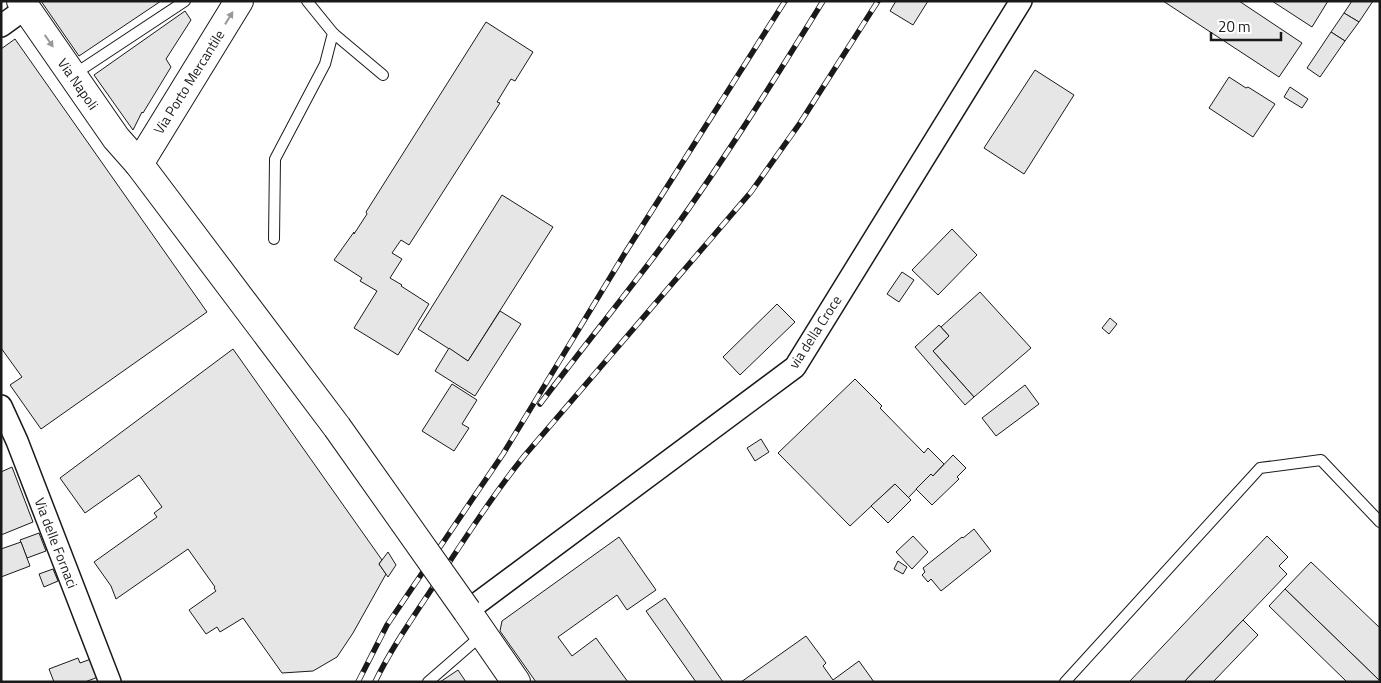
<svg xmlns="http://www.w3.org/2000/svg" width="1381" height="683" viewBox="0 0 1381 683" font-family="'Titillium Web',sans-serif">
	<style>
		.building { fill: #e6e6e6; stroke: #1a1a1a }
		.lines { fill: none; stroke-linecap: round; stroke-linejoin: round }
		.service-casing { stroke: #1a1a1a; stroke-width: 12 }
		.minor-casing { stroke: #1a1a1a; stroke-width: 24 }
		.secondary-casing { stroke: #1a1a1a; stroke-width: 30 }
		.service { stroke: #fff; stroke-width: 10 }
		.minor { stroke: #fff; stroke-width: 21 }
		.secondary { stroke: #fff; stroke-width: 28 }
		.rail-casing { stroke: #1a1a1a; stroke-width: 5.5 }
		.rail { stroke: #fff; stroke-width: 4; stroke-dasharray: 11; stroke-linecap: butt }
		.secondary-bridge-casing { stroke: #1a1a1a; stroke-width: 30; stroke-linecap: butt }
		.secondary-bridge { stroke: #fff; stroke-width: 28 }
		.oneway { fill: #989898 }
		.labels { text-anchor: middle; stroke-width: 4; stroke-linejoin: round; paint-order: stroke }
		.street-label { font-size: 14px; fill: #1a1a1a; stroke: #fff }
	</style>
	<rect width="100%" height="100%" fill="#fff"/>
	<g class="building">
		<polygon points="41,1 161,1 79,56"/>
		<polygon points="896,1 928,1 913,25 890,11"/>
		<polygon points="1163,1 1239,1 1302,43 1279,77"/>
		<polygon points="1272,1 1328,1 1312,27"/>
		<polygon points="1352,1 1373,1 1359,22 1344,13"/>
		<polygon points="185,11 191,20 166,59 171,67 143,113 142,112 133,130 94,75"/>
		<polygon points="1344,13 1359,22 1345,41 1331,32"/>
		<polygon points="486,22 533,52 515,81 511,79 497,102 500,103 409,245 401,240 392,253 402,259 390,278 402,285 401,286 429,304 398,355 354,328 377,291 360,281 362,278 334,260 354,232 354,234 367,214 366,212"/>
		<polygon points="1331,32 1345,41 1320,77 1307,68"/>
		<polygon points="15,39 207,312 41,429 10,385 22,377 1,348 1,49"/>
		<polygon points="1035,70 1074,95 1024,174 984,148"/>
		<polygon points="1229,77 1246,88 1248,87 1275,104 1253,137 1209,108"/>
		<polygon points="1290,87 1308,99 1302,108 1284,97"/>
		<polygon points="502,195 553,227 468,361 418,329"/>
		<polygon points="952,229 977,255 938,295 912,270"/>
		<polygon points="902,272 914,280 899,302 887,294"/>
		<polygon points="980,292 1031,348 974,397 933,351 949,336 941,327"/>
		<polygon points="777,304 795,322 740,375 723,357"/>
		<polygon points="500,311 521,324 475,396 435,371 449,348 468,361"/>
		<polygon points="1110,318 1117,324 1109,334 1102,328"/>
		<polygon points="939,325 949,336 933,351 974,397 965,405 915,347"/>
		<polygon points="233,349 382,560 379,564 386,574 353,633 337,657 313,671 282,673 243,618 220,632 217,627 206,634 189,610 216,591 214,588 215,587 188,549 116,599 111,586 94,562 157,517 154,513 162,507 139,475 85,513 60,478"/>
		<polygon points="855,379 882,406 880,408 924,453 928,448 944,464 933,476 931,474 908,498 895,484 850,526 778,453"/>
		<polygon points="452,384 477,400 462,424 469,428 454,451 422,431"/>
		<polygon points="1025,385 1039,404 996,436 982,418"/>
		<polygon points="761,439 769,452 755,461 747,448"/>
		<polygon points="953,455 966,468 957,477 959,479 932,505 916,489 931,474 933,476"/>
		<polygon points="12,467 33,522 1,535 1,472"/>
		<polygon points="895,484 911,500 888,523 871,506"/>
		<polygon points="974,529 991,551 941,591 931,579 928,582 922,575 925,572 923,568 962,537 963,538"/>
		<polygon points="39,533 46,551 27,558 20,540"/>
		<polygon points="913,536 928,552 912,569 896,552"/>
		<polygon points="1267,536 1288,557 1279,566 1287,574 1184,682 1129,682"/>
		<polygon points="619,537 656,590 627,610 617,595 558,637 572,656 596,638 628,682 536,682 500,631 502,621"/>
		<polygon points="21,542 30,566 1,577 1,549"/>
		<polygon points="388,552 396,565 388,577 379,564"/>
		<polygon points="898,561 907,567 903,574 894,569"/>
		<polygon points="1311,562 1380,628 1380,681 1285,589"/>
		<polygon points="53,569 58,581 44,587 39,574"/>
		<polygon points="1285,589 1380,681 1380,682 1347,682 1269,606"/>
		<polygon points="665,598 723,682 696,682 646,611"/>
		<polygon points="1243,620 1258,635 1213,682 1184,682"/>
		<polygon points="806,636 826,663 823,666 833,680 859,661 874,682 741,682"/>
		<polygon points="78,658 80,663 91,659 98,677 85,682 54,682 49,669"/>
		<polygon points="458,670 466,682 440,682"/>
	</g>
	<g class="lines">
		<g class="service-casing">
			<g id="service">
				<polyline points="333,33 383,75"/>
				<polyline points="73,75 185,1"/>
				<polyline points="274,239 275,159 325,64 333,33 307,1"/>
				<polyline points="428,682 482,635"/>
				<polyline points="1065,682 1260,468 1321,460 1380,522"/>
			</g>
		</g>
		<g class="minor-casing">
			<g id="minor">
				<polyline points="1,26 26,8"/>
				<polyline points="1,406 17,441 110,682"/>
				<polyline points="467,611 795,367 1021,1"/>
			</g>
		</g>
		<g class="secondary-casing">
			<g id="secondary">
				<polyline points="21,1 116,138 139,164 337,427"/>
				<polyline points="139,164 239,1"/>
				<polyline points="467,611 516,682"/>
			</g>
		</g>
		<use href="#service" class="service"/>
		<use href="#minor" class="minor"/>
		<use href="#secondary" class="secondary"/>
		<g class="rail-casing">
			<g id="rail">
				<path d="M540,404C578,354 618,304 656,254C716,173 770,87 823,1"/>
				<polyline points="358,682 387,625 503,454 625,253 785,1"/>
				<path d="M375,682C392,647 414,616 435,584C464,540 492,496 525,455L751,192L800,123L878,1"/>
			</g>
		</g>
		<use href="#rail" class="rail"/>
		<g class="secondary-bridge-casing">
			<polyline id="secondary-bridge" points="337,427 467,611"/>
		</g>
		<use href="#secondary-bridge" class="secondary-bridge"/>
	</g>
	<defs><path id="oneway-solid" d="M-6-.8H1V-3.2L6.5 0L1 3.2V.8H-6Z" transform="scale(1.25)"/></defs>
	<g class="oneway">
		<use href="#oneway-solid" transform="translate(229 18) rotate(-58)"/>
		<use href="#oneway-solid" transform="translate(49 41) rotate(55)"/>
	</g>
	<g class="labels">
		<g class="street-label">
			<text transform="translate(189 82) rotate(-58)" y="5">Via Porto Mercantile</text>
			<text transform="translate(78 84) rotate(55)" y="5">Via Napoli</text>
			<text transform="translate(815 332) rotate(-57)" y="5">via della Croce</text>
			<text transform="translate(56 543) rotate(69)" y="5">Via delle Fornaci</text>
		</g>
	</g>
	<rect width="1381" height="683" fill="none" stroke="#1a1a1a" stroke-width="5"/>
	<path d="M1211 32v8h70v-8" fill="none" stroke="#1a1a1a" stroke-width="2.5"/>
	<text x="1218" y="32" font-size="15" fill="#1a1a1a" stroke="#ffffff" stroke-width="4" paint-order="stroke">20 m</text>
</svg>
